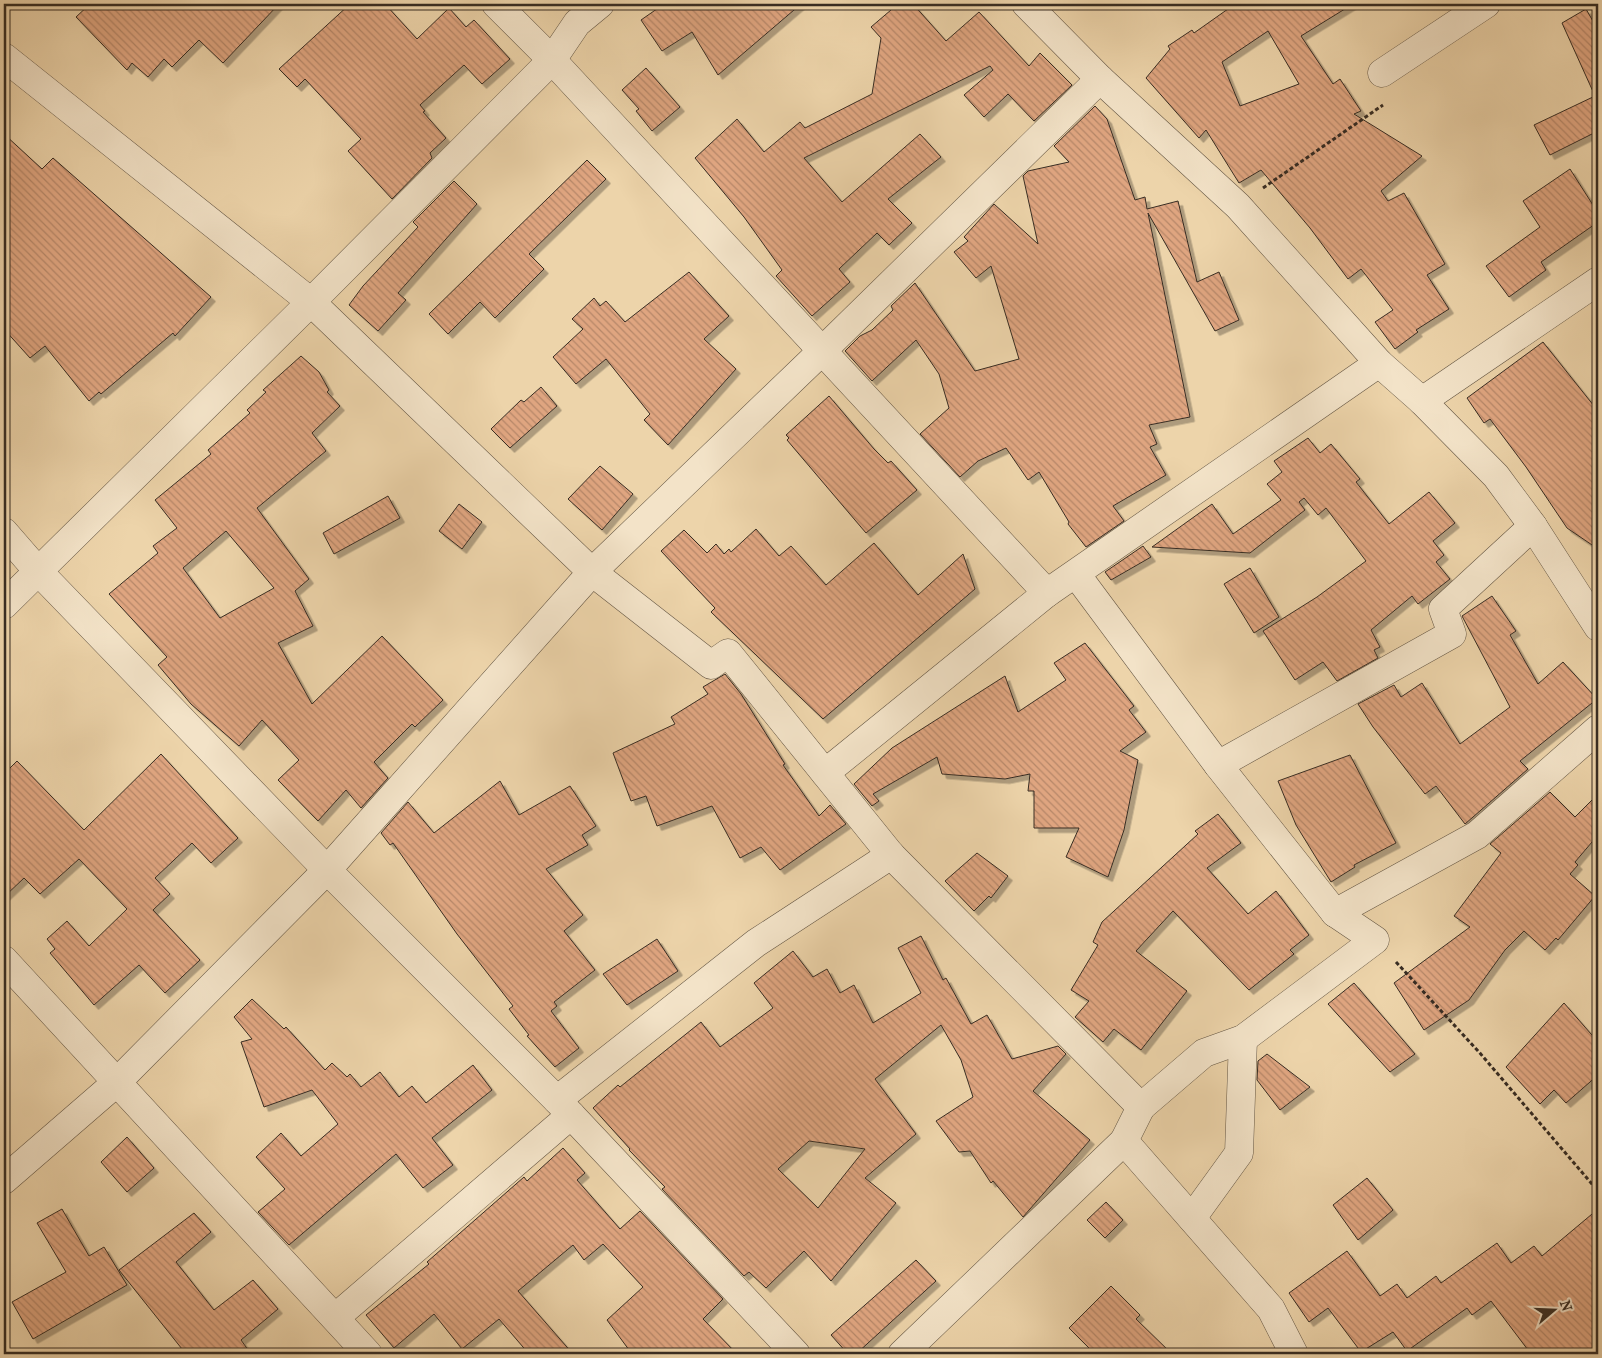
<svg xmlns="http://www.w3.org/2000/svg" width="1602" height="1358" viewBox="0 0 1602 1358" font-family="'IM FELL French Canon',serif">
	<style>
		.building { fill: url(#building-back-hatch); stroke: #382d23; fill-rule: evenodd; filter: url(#shadow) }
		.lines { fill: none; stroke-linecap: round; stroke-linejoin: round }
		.street-casing { stroke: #655745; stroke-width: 29 }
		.path { stroke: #382d23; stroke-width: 3; stroke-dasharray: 4 2.5; stroke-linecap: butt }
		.street { stroke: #f3e3c8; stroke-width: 28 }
	</style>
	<defs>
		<pattern id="building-back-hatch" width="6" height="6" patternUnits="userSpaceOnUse" patternTransform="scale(1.25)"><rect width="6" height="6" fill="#dfa580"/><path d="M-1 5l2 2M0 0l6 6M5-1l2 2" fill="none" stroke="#b68768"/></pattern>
		<filter id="shadow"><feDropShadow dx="4.5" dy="4.5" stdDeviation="0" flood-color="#0004"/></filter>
	</defs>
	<rect width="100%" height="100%" fill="#edd4aa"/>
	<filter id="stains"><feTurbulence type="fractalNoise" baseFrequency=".004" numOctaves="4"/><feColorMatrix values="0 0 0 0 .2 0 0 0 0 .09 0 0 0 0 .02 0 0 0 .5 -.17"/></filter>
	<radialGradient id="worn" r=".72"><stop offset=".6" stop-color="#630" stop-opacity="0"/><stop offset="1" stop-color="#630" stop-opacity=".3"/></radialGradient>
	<g class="building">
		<polygon points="90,4 279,4 223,63 199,40 172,67 164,59 148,77 132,63 127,70 76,17"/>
		<polygon points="350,4 385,4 417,39 449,8 466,27 474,20 510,59 482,84 464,65 420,105 425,111 423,112 446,138 430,153 432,158 392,199 348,151 361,139 305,79 297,87 279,69"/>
		<polygon points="664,4 801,4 718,75 692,32 662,51 641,20"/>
		<polygon points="898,4 913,4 946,41 979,12 1029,66 1040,53 1072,85 1034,121 1008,94 984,117 964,95 993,70 990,66 804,158 842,202 920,134 941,157 888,199 912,223 889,245 877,233 839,269 850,282 812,316 776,276 782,270 744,217 695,158 737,119 764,152 800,122 805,128 872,94 881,38 871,27"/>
		<path d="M1235,4H1353L1301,36L1333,84L1340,79L1361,111L1354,114L1422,156L1381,191L1388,201L1404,193L1445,264L1427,275L1449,309L1416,330L1418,332L1395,349L1375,322L1393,310L1361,269L1348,279L1310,228L1261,170L1239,183L1206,130L1199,138L1146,78L1170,49L1168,46L1192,30L1194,33ZM1268,31L1299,84L1240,106L1222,62Z"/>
		<polygon points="1586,9 1598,30 1598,131 1550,155 1534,125 1595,96 1562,23"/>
		<polygon points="646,68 680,107 652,131 636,111 639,109 622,90"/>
		<polygon points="1095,106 1107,119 1135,200 1145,197 1147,209 1178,201 1197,282 1219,272 1239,320 1215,331 1148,213 1190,417 1149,425 1157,444 1150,447 1166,475 1113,506 1124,521 1086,547 1068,524 1069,522 1039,472 1028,480 1006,448 978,461 960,477 920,434 949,408 939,374 916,340 872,381 845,351 860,336 872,330 893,310 891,306 915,283 975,371 1019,359 991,266 976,278 954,252 968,241 964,237 994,204 1038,244 1023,176 1028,171 1069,162 1054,146"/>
		<polygon points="4,134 42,169 53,158 211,297 175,336 173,333 101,394 99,392 89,401 45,346 30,358 4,329"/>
		<polygon points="587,160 606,179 529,254 544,269 495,318 480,302 448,334 429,314"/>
		<polygon points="1570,169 1598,213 1598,222 1541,262 1546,270 1509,297 1486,266 1540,227 1523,201"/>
		<polygon points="454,181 477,204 398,293 406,300 378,331 349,305 363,286 418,227 413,222"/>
		<polygon points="689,272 729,316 704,339 736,369 668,445 644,420 650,414 606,359 576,384 553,357 583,329 572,319 594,298 600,306 606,301 625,322"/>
		<polygon points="1543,342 1598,411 1598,549 1567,528 1526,467 1490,419 1484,423 1467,398"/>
		<path d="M301,356L319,372L329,390L327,392L340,406L312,433L326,451L257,508L309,579L295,591L313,626L278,643L312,704L382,636L443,700L415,727L412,724L374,762L388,778L361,808L346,790L318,821L278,780L299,760L262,720L239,746L191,704L158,665L167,657L109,594L158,553L153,546L177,528L155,500L211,454L208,450L250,413L247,410L266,392L263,390ZM226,531L274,588L220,618L183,568Z"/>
		<polygon points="541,387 557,406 510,448 491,429 521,400 524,402"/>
		<polygon points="829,396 874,449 888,463 891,461 917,490 866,533 787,440 789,438 786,435"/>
		<polygon points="1308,438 1320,453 1331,444 1360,479 1356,482 1389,524 1429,492 1455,523 1433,541 1444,555 1436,562 1450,579 1418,604 1412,596 1371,630 1380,647 1374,650 1378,658 1337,681 1323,662 1295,680 1263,631 1317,597 1366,561 1326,508 1318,515 1304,498 1299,502 1305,510 1250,553 1152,547 1212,504 1233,534 1281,500 1267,484 1282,472 1274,461"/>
		<polygon points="600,466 633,494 602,530 568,499"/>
		<polygon points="388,496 400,518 334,554 323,533"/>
		<polygon points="459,504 482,522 462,549 439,531"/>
		<polygon points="756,529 779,556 791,546 826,585 874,543 918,595 963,554 975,589 823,719 711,612 715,608 661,551 684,530 707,553 716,544 724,554 729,549 731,552"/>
		<polygon points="1143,546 1151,557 1111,580 1105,572"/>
		<polygon points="1250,568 1279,617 1254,633 1224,584"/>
		<polygon points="1492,596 1516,631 1510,635 1538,684 1563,662 1597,699 1520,761 1528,769 1465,824 1436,786 1425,794 1373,727 1358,704 1394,685 1401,697 1422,683 1460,744 1510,707 1462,616"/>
		<polygon points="1085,643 1134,706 1129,710 1146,732 1120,751 1138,760 1124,830 1108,877 1066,857 1079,828 1034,828 1034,791 1028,791 1030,774 1005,779 942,774 937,757 873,794 879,801 872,806 854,784 892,748 1005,676 1018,712 1066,680 1054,663"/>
		<polygon points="725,674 741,694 785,764 783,765 819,816 830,805 846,824 780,870 761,847 740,858 712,806 657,826 646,796 631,801 613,753 675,724 671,717 708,694 703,687"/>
		<polygon points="161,754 238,838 211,863 192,843 155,878 170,894 153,910 200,960 165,993 139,965 94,1005 50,953 55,949 47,939 67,921 89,946 127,909 79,859 40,894 24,878 4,897 4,774 17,761 84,830"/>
		<polygon points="1350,755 1396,843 1354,865 1355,867 1331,882 1296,825 1278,781"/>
		<polygon points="500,781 519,815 570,786 596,826 582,835 588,845 546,869 583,915 564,931 595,970 554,1002 557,1006 551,1011 579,1048 555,1067 527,1036 529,1035 509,1009 513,1006 457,934 393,843 390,845 381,833 408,802 434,833"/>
		<polygon points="1550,792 1575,817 1598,794 1598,835 1575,862 1578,865 1570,874 1595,896 1558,940 1556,938 1545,950 1524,931 1505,950 1469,1000 1424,1030 1394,983 1470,927 1454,916 1501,853 1490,844"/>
		<polygon points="1218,814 1241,843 1207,868 1248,914 1276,891 1309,935 1290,950 1294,954 1249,990 1173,911 1136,951 1187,991 1141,1050 1114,1029 1103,1042 1075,1017 1089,1001 1071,990 1098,945 1093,942 1102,922 1198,834 1195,831"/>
		<polygon points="977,853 1008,876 991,898 989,896 974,911 945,881"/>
		<path d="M921,936L943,980L946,978L971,1024L987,1015L1012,1059L1058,1046L1066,1054L1033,1091L1090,1140L1023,1217L993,1181L991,1183L970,1151L959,1152L936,1121L973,1097L961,1060L941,1025L875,1079L916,1134L865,1178L896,1203L831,1281L804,1251L766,1288L749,1272L744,1276L662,1189L665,1187L629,1150L630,1149L593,1108L618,1085L620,1087L701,1022L720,1047L773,1008L754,983L793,951L813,977L827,969L840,993L854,985L873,1023L921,993L898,948ZM809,1141L865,1149L818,1208L778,1169Z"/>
		<polygon points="657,939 678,971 627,1005 603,974"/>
		<polygon points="1354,983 1415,1054 1390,1072 1328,1004"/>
		<polygon points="252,999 284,1029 286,1027 325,1070 332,1063 347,1077 350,1074 361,1087 380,1072 399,1097 412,1086 426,1103 473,1065 492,1090 432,1138 453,1165 423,1188 396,1154 289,1245 258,1212 285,1189 256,1157 281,1133 301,1156 338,1124 312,1090 264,1107 241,1042 252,1039 234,1017"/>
		<polygon points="1564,1003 1598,1042 1598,1075 1566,1103 1554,1090 1540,1104 1506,1067"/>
		<polygon points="1267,1054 1310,1087 1280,1110 1257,1080 1258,1061"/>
		<polygon points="127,1137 154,1168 127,1192 101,1162"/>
		<polygon points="563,1148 585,1173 577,1180 620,1229 640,1211 723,1299 703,1319 737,1354 632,1354 607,1320 643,1287 603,1244 584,1260 573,1245 518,1291 573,1354 529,1354 499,1319 462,1349 434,1314 394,1348 366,1315 429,1264 427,1262 524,1177 527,1181"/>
		<polygon points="1367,1178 1393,1210 1358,1240 1333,1205"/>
		<polygon points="1106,1202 1123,1220 1105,1238 1087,1220"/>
		<polygon points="62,1209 89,1256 104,1247 127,1285 33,1339 12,1302 66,1272 37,1223"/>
		<polygon points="1598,1209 1598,1354 1531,1354 1491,1301 1472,1315 1467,1308 1407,1351 1393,1332 1361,1352 1328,1308 1309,1322 1289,1293 1347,1251 1380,1296 1397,1284 1407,1298 1436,1276 1441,1283 1497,1243 1511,1263 1534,1246 1542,1256"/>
		<polygon points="194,1213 211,1232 176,1262 214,1310 253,1280 278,1309 241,1340 251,1354 186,1354 119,1270"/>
		<polygon points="916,1260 936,1281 856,1354 848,1354 831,1335"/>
		<polygon points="1111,1286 1140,1315 1136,1319 1172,1354 1095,1354 1069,1328"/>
	</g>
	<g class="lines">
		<g class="street-casing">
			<g id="street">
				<polyline points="496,4 552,60 1047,593"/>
				<polyline points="1026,4 1100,79 1238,206 1379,363 1422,401 1496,476 1533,526 1598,627"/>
				<polyline points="4,57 311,302 592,572 711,665 728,653 891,855 1141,1107 1124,1141 1271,1309 1294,1354"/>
				<polyline points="1382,73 1486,4"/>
				<polyline points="1422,401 1598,281"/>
				<polyline points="4,532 37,570 327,870 557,1100 796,1354"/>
				<polyline points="1076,574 1218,765 1335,913 1375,940 1243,1039 1204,1053 1141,1107"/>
				<polyline points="4,605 311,302 552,60 577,23 600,4"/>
				<polyline points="1218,765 1452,634 1443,609 1533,526"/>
				<polyline points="825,773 1047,593 1379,363"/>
				<polyline points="1335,913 1477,835 1598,729"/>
				<polyline points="4,960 368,1354"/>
				<polyline points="557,1100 756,943 891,855"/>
				<polyline points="4,1180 116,1083 327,870 592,572 822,351 1100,79"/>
				<polyline points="1192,1218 1239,1153 1243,1039"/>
				<polyline points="336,1317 571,1115"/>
				<polyline points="902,1354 1124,1141"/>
			</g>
		</g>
		<g class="path">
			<polyline points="1263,188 1383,105"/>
			<polyline points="1396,962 1479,1052 1598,1191"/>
		</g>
		<use href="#street" class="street"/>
	</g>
	<rect width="1602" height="1358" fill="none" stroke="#edd4aa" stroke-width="20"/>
	<rect x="5" y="5" width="1592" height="1348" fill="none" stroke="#382d23" stroke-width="2.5"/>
	<rect x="10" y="10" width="1582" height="1338" fill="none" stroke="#382d23"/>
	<g transform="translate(1554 1310) rotate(71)" stroke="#f3e3c8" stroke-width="4" paint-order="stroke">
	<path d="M0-4L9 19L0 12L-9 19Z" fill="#382d23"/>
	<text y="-8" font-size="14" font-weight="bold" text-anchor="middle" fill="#382d23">N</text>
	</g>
	<rect width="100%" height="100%" filter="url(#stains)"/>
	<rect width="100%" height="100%" fill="url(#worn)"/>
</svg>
